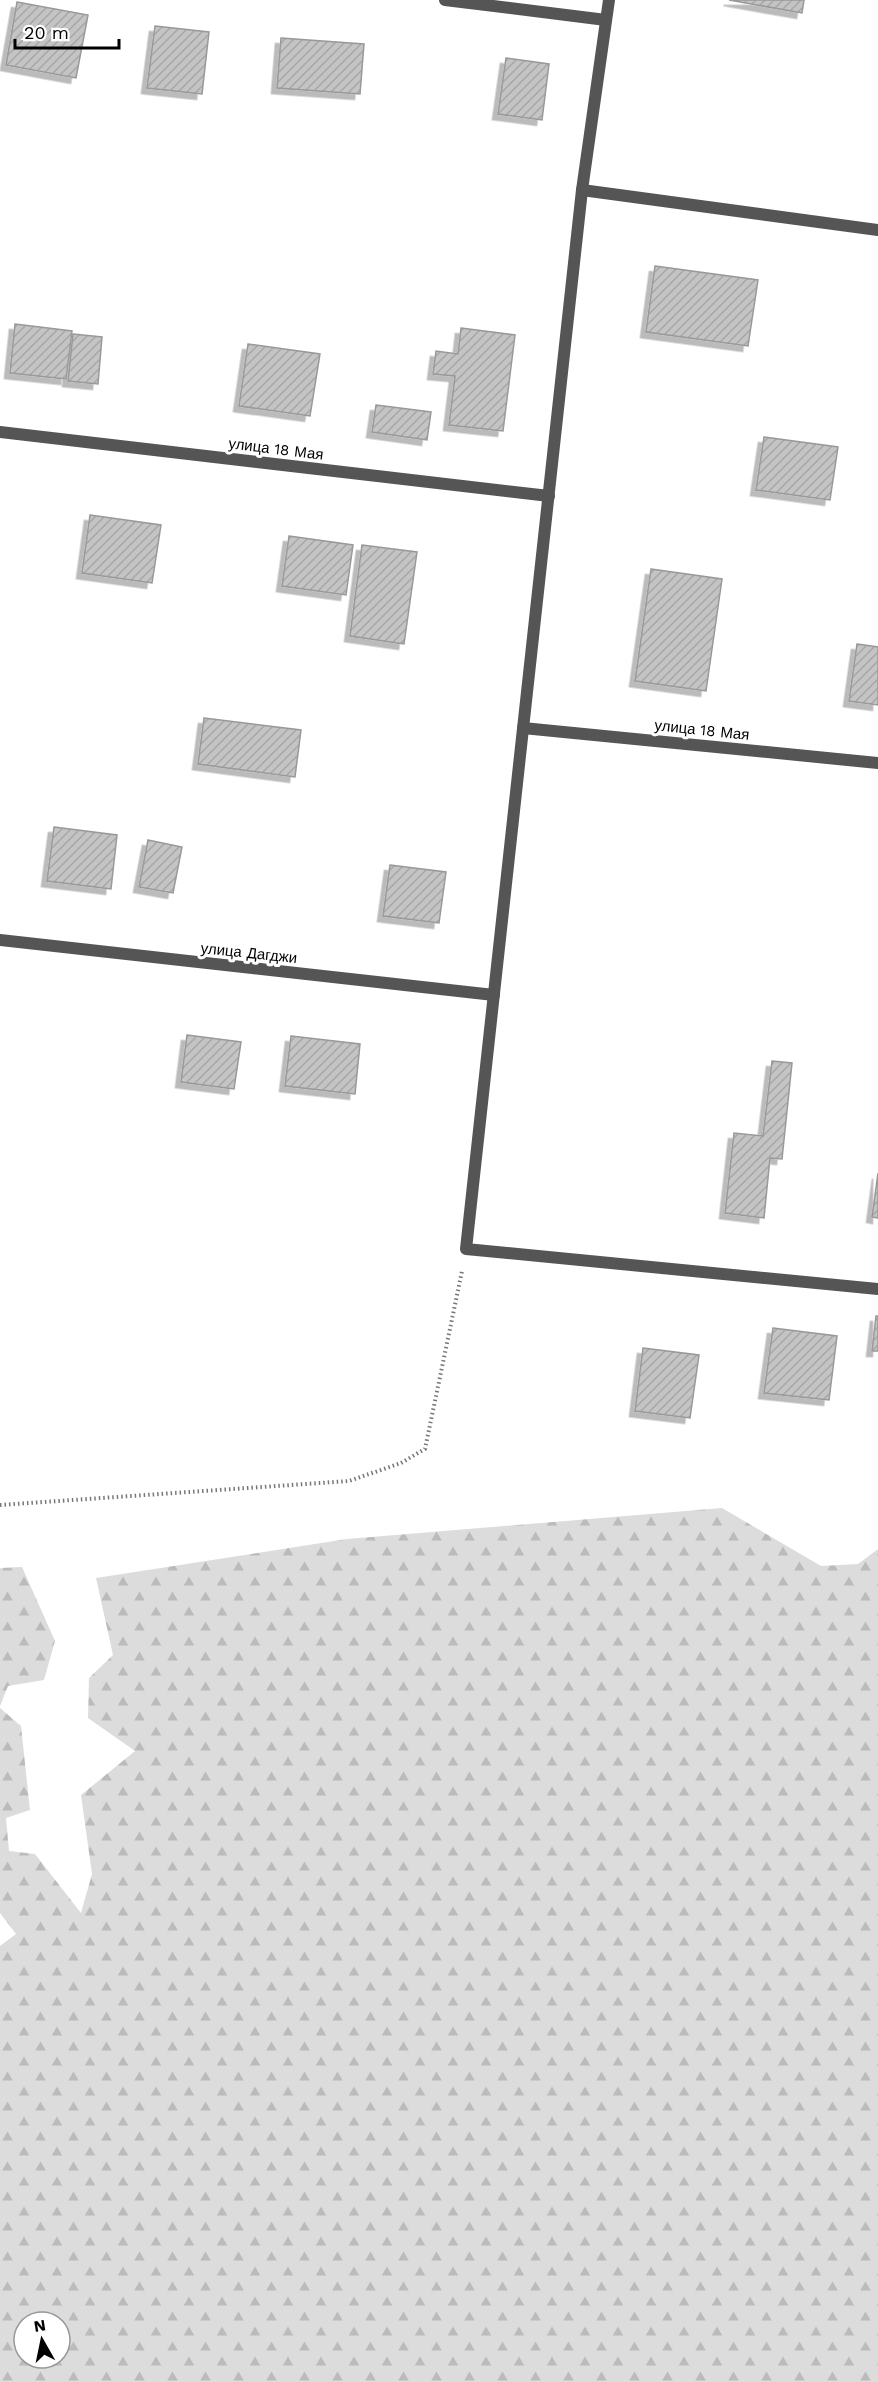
<svg xmlns="http://www.w3.org/2000/svg" width="878" height="2382" viewBox="0 0 878 2382" font-family="'Work Sans',sans-serif">
	<style>
		.forest { fill: url(#forest-firs); fill-rule: evenodd }
		.building { fill: url(#building-hatch); stroke: #999; stroke-width: 1.5; filter: url(#shadow) }
		.lines { fill: none; stroke-linecap: round; stroke-linejoin: round }
		.path { stroke: #777; stroke-width: 4; stroke-dasharray: 1.5 3; stroke-linecap: butt }
		.minor { stroke: #555; stroke-width: 12 }
		.labels { text-anchor: middle; stroke-width: 6; stroke-linejoin: round; paint-order: stroke }
		.street-label { font-size: 15px; fill: #000; stroke: #fff }
	</style>
	<defs>
		<pattern id="forest-firs" width="22" height="20" patternUnits="userSpaceOnUse" patternTransform="scale(1.5)"><rect width="22" height="20" fill="#dcdcdc"/><path d="M5 1l3.5 6h-7zM16 11l3.5 6h-7z" fill="#bbb"/></pattern>
		<pattern id="building-hatch" width="6" height="6" patternUnits="userSpaceOnUse" patternTransform="scale(1.5)"><rect width="6" height="6" fill="#c4c4c4"/><path d="M-1 1l2-2M0 6l6-6M5 7l2-2" fill="none" stroke="#a7a7a7"/></pattern>
		<filter id="shadow"><feDropShadow dx="-5.5" dy="5.5" stdDeviation="0" flood-color="#0004"/></filter>
	</defs>
	<rect width="100%" height="100%" fill="#fff"/>
	<g class="forest">
		<path d="M722,1508L821,1566L858,1564L878,1549V2382H0V1946L16,1934L0,1913V1708L21,1726L30,1810L6,1818L9,1851L35,1854L81,1913L92,1874L81,1795L135,1751L88,1718L89,1678L113,1655L96,1578L347,1539ZM24,2322H60V2358H24Z"/>
		<polygon points="22,1567 55,1641 44,1680 8,1686 0,1706 0,1568"/>
	</g>
	<g class="building">
		<polygon points="729,0 804,0 802,13"/>
		<polygon points="17,2 88,15 76,78 6,65"/>
		<polygon points="155,26 209,32 202,94 147,88"/>
		<polygon points="281,38 364,44 360,94 277,88"/>
		<polygon points="506,58 549,64 542,120 498,114"/>
		<polygon points="655,266 758,280 748,346 646,332"/>
		<polygon points="15,324 72,331 66,379 10,373"/>
		<polygon points="461,328 515,335 503,431 449,425 455,376 433,374 436,351 458,354"/>
		<polygon points="73,334 102,337 98,384 68,381"/>
		<polygon points="248,344 320,354 310,416 239,406"/>
		<polygon points="376,405 431,412 427,440 372,432"/>
		<polygon points="764,437 838,447 830,500 756,490"/>
		<polygon points="90,515 161,525 152,583 82,573"/>
		<polygon points="289,536 353,545 346,595 282,586"/>
		<polygon points="362,545 417,552 404,644 350,636"/>
		<polygon points="651,569 722,579 706,691 635,681"/>
		<polygon points="857,644 878,647 878,705 849,701"/>
		<polygon points="204,718 301,730 295,777 198,764"/>
		<polygon points="54,827 117,835 111,889 47,881"/>
		<polygon points="148,840 182,847 173,893 139,887"/>
		<polygon points="390,865 446,872 439,923 383,916"/>
		<polygon points="187,1035 241,1042 234,1089 181,1082"/>
		<polygon points="291,1036 360,1044 355,1094 285,1086"/>
		<polygon points="772,1061 792,1063 782,1159 770,1158 764,1218 725,1213 734,1133 763,1136"/>
		<polygon points="878,1173 878,1218 872,1217"/>
		<polygon points="876,1316 878,1316 878,1351 872,1351"/>
		<polygon points="773,1328 837,1336 829,1400 764,1393"/>
		<polygon points="643,1348 699,1355 690,1418 635,1411"/>
	</g>
	<g class="lines">
		<polyline class="path" points="0,1505 349,1481 401,1463 425,1449 462,1271"/>
		<g class="minor">
			<polyline points="445,0 606,20"/>
			<polyline points="609,0 582,190 466,1249 878,1289"/>
			<polyline points="582,190 878,230"/>
			<polyline points="0,432 549,496"/>
			<polyline points="523,728 878,763"/>
			<polyline points="0,940 494,995"/>
		</g>
	</g>
	<g class="labels">
		<g class="street-label">
			<text transform="translate(276 449) rotate(7)" y="5">улица 18 Мая</text>
			<text transform="translate(702 730) rotate(6)" y="5">улица 18 Мая</text>
			<text transform="translate(249 953) rotate(6)" y="5">улица Дагджи</text>
		</g>
	</g>
	<g transform="translate(42 2340) rotate(351)"><circle r="28" fill="#ffffff" stroke="#999999" stroke-width="1.5"/>
	<path d="M0-4.5L10 22L0 15L-10 22Z" fill="#000000"/>
	<text y="-9" font-size="16" font-weight="bold" text-anchor="middle" fill="#000000">N</text>
	</g>
	<path d="M15 39v9h104v-9" fill="none" stroke="#000000" stroke-width="3"/>
	<text x="24" y="39" font-size="18" fill="#000000" stroke="#ffffff" stroke-width="4.5" paint-order="stroke">20 m</text>
</svg>
